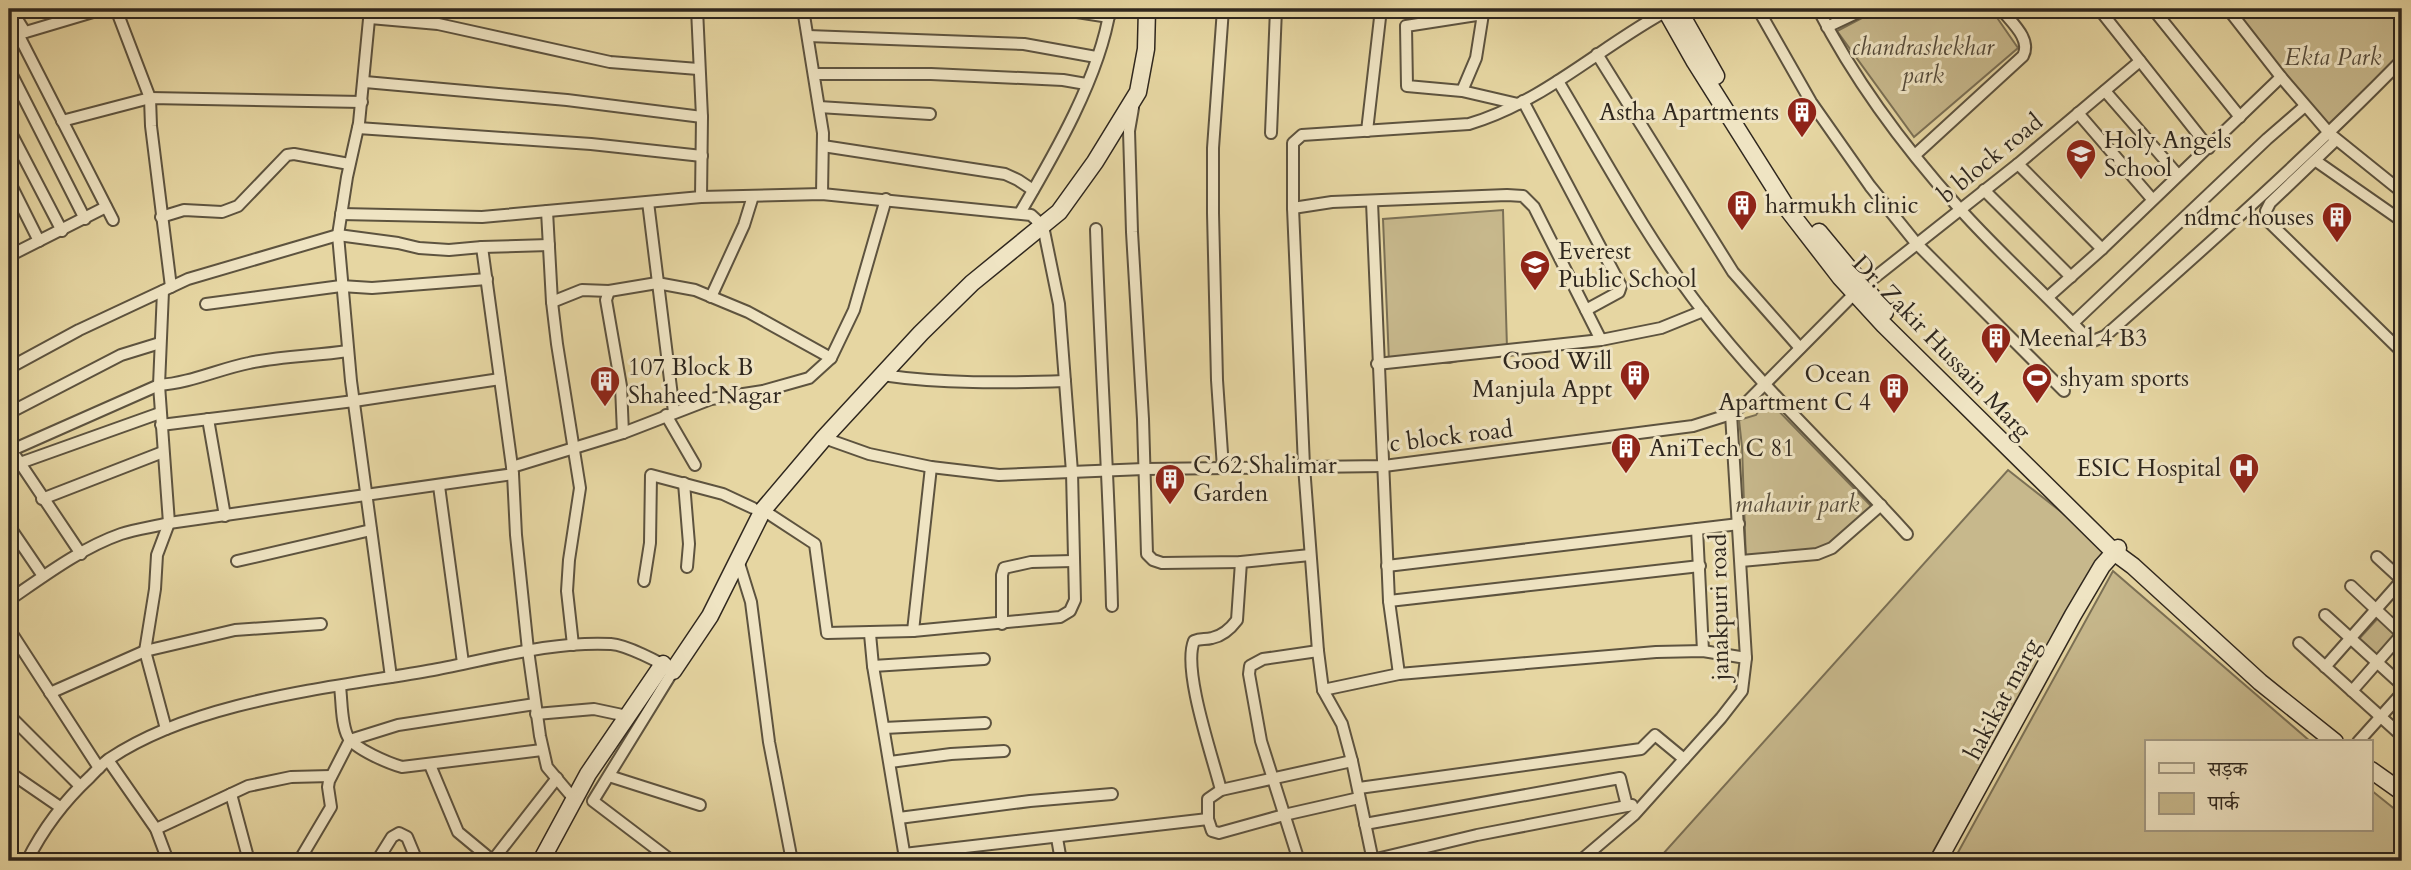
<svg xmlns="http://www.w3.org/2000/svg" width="2411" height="870" viewBox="0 0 2411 870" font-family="Cardo,'Noto Serif Devanagari',serif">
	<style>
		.green { fill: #c7b88c; stroke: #7b7055; stroke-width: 2 }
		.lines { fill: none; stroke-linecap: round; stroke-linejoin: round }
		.street-casing { stroke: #5d533f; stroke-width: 14 }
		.secondary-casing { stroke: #2f271e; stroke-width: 19 }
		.street { stroke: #efe4c3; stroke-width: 10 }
		.secondary { stroke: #efe4c3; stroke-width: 16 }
		.labels { text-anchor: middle; stroke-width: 6; stroke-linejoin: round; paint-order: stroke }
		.park-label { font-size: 24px; font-style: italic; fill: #554b3a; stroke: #efe4c3 }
		.poi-label { font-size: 24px; fill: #2f271e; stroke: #efe4c3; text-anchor: start }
		.street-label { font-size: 24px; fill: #2f271e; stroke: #efe4c3 }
	</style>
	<rect width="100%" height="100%" fill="#e6d6a2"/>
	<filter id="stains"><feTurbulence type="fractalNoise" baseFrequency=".00286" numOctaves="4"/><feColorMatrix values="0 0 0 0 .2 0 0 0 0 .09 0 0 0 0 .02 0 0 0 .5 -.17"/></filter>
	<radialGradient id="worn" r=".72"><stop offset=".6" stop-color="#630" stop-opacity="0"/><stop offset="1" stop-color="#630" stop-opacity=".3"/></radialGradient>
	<g class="green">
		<polygon points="1879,9 1991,9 2018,48 1914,137 1837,31"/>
		<polygon points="2234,9 2402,9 2402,56 2330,131"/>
		<polygon points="1503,210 1507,348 1450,363 1389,362 1383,219"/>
		<polygon points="1767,399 1873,508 1825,555 1746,561 1742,447 1739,420 1756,415"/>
		<polygon points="2008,470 2097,540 2112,559 2037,664 1928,861 1660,861 1662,855"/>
		<polygon points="2113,571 2311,742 2147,742 2147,830 2371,830 2371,790 2402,815 2402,861 1958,861 1956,856"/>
		<polygon points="2378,618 2398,636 2378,658 2358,640"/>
	</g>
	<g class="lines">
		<g class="street-casing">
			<g id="street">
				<polyline points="116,9 150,98 151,126 171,287"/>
				<polyline points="370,9 359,123 347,177 338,235 351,381 391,677"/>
				<polyline points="697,9 702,117 701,197"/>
				<polyline points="803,9 823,133 822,194"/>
				<polyline points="1058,9 1109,17"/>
				<polyline points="1758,9 1811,102 1870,186 1916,243 2064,391"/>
				<path d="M1818,9C1855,81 1905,148 1959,208C1999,253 2045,293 2086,337L2093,341L2105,336C2207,246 2307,157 2402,60"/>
				<polyline points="2099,9 2209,148"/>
				<polyline points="2153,9 2240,117"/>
				<polyline points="2228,9 2281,77 2330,134 2402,192"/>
				<polyline points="370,18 438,24 610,62 698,69"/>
				<polyline points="9,19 17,19 25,32"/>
				<polyline points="1827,27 1865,9"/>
				<polyline points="18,34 113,220"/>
				<polyline points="808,36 1024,44 1096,57"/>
				<polyline points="9,37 103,9"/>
				<polyline points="1597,54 1733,272 1800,348"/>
				<polyline points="9,69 85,219"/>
				<polyline points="814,74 931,74 1063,80 1086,84"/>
				<path d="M1558,81C1604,158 1647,239 1702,310C1764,391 1840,459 1907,534"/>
				<polyline points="365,82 567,100 702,117"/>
				<polyline points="1462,91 1407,86 1406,26 1483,14 1476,58 1462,91 1518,104"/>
				<polyline points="2105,91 2178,175"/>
				<polyline points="1523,101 1621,286 1619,292 1586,310"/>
				<polyline points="819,107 930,114"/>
				<polyline points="1133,108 1129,131 1132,232 1143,419 1147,554 1153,560 1162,563 1241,562 1310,555"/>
				<polyline points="2078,113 2152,199"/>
				<polyline points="62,121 150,98 362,102"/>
				<polyline points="358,128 591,144 702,156"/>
				<polyline points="9,129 62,231"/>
				<polyline points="1367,131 1381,9"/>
				<polyline points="1271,133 1276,9"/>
				<polyline points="2336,140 2270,203 2266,211 2267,220 2402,352"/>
				<polyline points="823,146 1005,174 1018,180 1033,190"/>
				<path d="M1915,155L2023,56C2032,39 2011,22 2001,9"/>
				<polyline points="2316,161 2402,221"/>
				<polyline points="2018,164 2102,249"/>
				<polyline points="9,181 39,241"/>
				<polyline points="1984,190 2071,277"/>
				<polyline points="648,202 674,412"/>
				<polyline points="1372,202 1389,601 1399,674"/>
				<polyline points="1293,208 1332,202 1507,195 1523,196 1534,207 1601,340"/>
				<polyline points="547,211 552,302 557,344 580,488 569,560 567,591 573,645"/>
				<path d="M1020,213C1054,155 1100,76 1110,9"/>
				<polyline points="341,214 482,217 701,197 822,194 1031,215 1043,226 1059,304 1072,472 1075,600 1070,611 1060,617 913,631 827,633 815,544 763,510"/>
				<polyline points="161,217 184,210 222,212 238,206 287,155 294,154 349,164"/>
				<path d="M1096,229C1100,355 1109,480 1112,606"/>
				<polyline points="482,247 513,474 516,535 528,650 540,736 547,767 574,799"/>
				<polyline points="9,256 106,207"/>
				<polyline points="163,291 159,385 169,523 157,555 155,589 145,651 166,729"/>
				<polyline points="609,291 606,300 621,386 623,433"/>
				<polyline points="711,297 744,225 753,196"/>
				<polyline points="2048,297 2102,249 2281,77"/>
				<polyline points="552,302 582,290 609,291 657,283 695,290 748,312 831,358"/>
				<polyline points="206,304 341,286 372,288 487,279"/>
				<polyline points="2073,323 2267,139 2305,106"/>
				<polyline points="1377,364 1601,340 1661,328 1703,311"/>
				<polyline points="9,368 79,330 188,279 338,235 398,243 419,248 449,250 482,247 549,245"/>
				<path d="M882,375C943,384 1003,383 1065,381"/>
				<polyline points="9,413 121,355 160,343"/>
				<polyline points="666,415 695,465"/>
				<polyline points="208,419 225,516"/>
				<polyline points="161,425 354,401 500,379"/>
				<polyline points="824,438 869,454 931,467 999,475 1144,469 1384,466 1693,426 1731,414 1747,402 1855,293 2018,164 2140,61"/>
				<path d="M12,450L159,385C190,383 219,369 249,363C280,356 315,356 348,351"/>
				<polyline points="16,457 81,554"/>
				<polyline points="20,463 160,413"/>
				<polyline points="512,467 623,433 711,399 763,391 809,378 831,358 854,310 886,199"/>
				<polyline points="1223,468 1217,380 1213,213 1213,148 1223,9"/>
				<polyline points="684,483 689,544 687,567"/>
				<polyline points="439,486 463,663"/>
				<polyline points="42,499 163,452"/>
				<polyline points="9,526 43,576"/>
				<polyline points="1697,529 1703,651"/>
				<polyline points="2377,557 2402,580"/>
				<polyline points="738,560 751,602 769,742 792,861"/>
				<polyline points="237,561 371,530"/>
				<polyline points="1741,561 1817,554 1832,548 1881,505"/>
				<polyline points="1387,566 1739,524"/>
				<polyline points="644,581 650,543 651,475 723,494 753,508"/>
				<polyline points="2351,586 2402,634"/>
				<path d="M9,600C44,576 81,548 121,534C136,529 153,527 169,523L513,474"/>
				<polyline points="1389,601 1700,566"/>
				<polyline points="2325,615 2402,685"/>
				<polyline points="1002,624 1002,575 1004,568 1031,562 1073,561"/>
				<polyline points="9,629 99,768"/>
				<polyline points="913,631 931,467"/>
				<polyline points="870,634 873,666 905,858"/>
				<polyline points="2299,643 2402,736"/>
				<polyline points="873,666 984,659"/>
				<polyline points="2325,667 2402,580"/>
				<path d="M340,687C342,701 341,724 348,737C355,749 388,763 402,767L542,750"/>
				<polyline points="1323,690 1399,674 1656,652 1703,651 1746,658"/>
				<polyline points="2352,691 2402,634"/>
				<polyline points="50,693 145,651 235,630 321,624"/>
				<polyline points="536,714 594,709 627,716"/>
				<polyline points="9,715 80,786"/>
				<polyline points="884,728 985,723"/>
				<polyline points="2358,742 2402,693"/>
				<polyline points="108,760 156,829 168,861"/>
				<polyline points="890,762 951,754 1004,751"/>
				<polyline points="430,765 458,832 493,861"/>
				<polyline points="9,772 60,807"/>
				<polyline points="609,776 700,805"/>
				<polyline points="1359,788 1641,749 1655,735 1684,759"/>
				<path d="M1221,790C1213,758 1182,670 1194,641C1201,638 1205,640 1212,638C1222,636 1231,628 1237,620L1241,562"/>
				<polyline points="231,794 249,861"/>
				<polyline points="899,818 1030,801 1112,794"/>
				<polyline points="1208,819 1208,799 1221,790 1352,761"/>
				<polyline points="1365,824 1620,778 1627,806"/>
				<polyline points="156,829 248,786 291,777 331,776"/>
				<polyline points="1057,838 1061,861"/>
				<polyline points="904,854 1208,819 1212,831 1219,833 1284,815 1359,798"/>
				<polyline points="493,860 557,778"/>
				<path d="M27,861C43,829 63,802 90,777C96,771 102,764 109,759C197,700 331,688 433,670C492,659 550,641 611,644C626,645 660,662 673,671L593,801L672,861"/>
				<polyline points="299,861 331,807 328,787 329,781 350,740 398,725 535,704"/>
				<polyline points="377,861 392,837 399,833 407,837 417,861"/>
				<polyline points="1299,861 1261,741 1249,674 1250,666 1263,659 1318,651"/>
				<polyline points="1368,861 1477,835 1632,805"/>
				<path d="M1373,861L1352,761L1342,724L1323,690L1318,651L1304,466L1293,208V143L1302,135L1469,124C1544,102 1602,45 1670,9"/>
				<polyline points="1580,861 1634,815 1721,718 1742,691 1746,658 1731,414"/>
			</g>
		</g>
		<g class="secondary-casing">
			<g id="secondary">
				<polyline points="1665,9 1695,62 1789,211 1840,277 1884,325 2114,552 2133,566 2260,682 2335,742"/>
				<polyline points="1678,9 1716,76"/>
				<polyline points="1819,232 1885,312"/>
				<polyline points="673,671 710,616 763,510 824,438 921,333 972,283 1059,212 1095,162 1138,92 1146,49 1147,9"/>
				<polyline points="2371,770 2402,792"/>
				<polyline points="541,861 588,774 663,664"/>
				<polyline points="1938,861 2073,615 2102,566 2118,548"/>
			</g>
		</g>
		<use href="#street" class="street"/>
		<use href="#secondary" class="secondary"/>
	</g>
	<defs>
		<g id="building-pin" transform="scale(1.575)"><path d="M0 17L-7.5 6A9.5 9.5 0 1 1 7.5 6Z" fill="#8f2418" stroke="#efe4c3"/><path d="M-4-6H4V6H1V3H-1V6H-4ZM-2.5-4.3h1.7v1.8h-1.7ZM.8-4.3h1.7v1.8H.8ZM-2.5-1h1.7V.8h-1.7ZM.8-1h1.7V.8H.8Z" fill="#fff"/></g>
		<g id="school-pin" transform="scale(1.575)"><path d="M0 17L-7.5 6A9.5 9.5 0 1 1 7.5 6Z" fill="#8f2418" stroke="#efe4c3"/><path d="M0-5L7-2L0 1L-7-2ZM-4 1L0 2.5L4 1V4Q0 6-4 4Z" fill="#fff"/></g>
		<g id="stadium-pin" transform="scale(1.575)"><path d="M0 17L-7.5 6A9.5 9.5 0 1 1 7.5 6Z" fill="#8f2418" stroke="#efe4c3"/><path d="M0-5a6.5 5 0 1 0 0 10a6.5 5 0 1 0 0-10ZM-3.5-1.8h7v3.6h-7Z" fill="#fff"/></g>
		<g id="hospital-pin" transform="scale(1.575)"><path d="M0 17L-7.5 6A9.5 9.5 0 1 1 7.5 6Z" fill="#8f2418" stroke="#efe4c3"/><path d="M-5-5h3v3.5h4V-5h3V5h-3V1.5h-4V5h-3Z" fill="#fff"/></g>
	</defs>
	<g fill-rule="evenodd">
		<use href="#building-pin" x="1802" y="112"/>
		<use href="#school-pin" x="2081" y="154"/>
		<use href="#building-pin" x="1742" y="205"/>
		<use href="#building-pin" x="2337" y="217"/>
		<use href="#school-pin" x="1535" y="265"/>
		<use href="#building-pin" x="1996" y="338"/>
		<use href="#building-pin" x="1635" y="375"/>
		<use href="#stadium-pin" x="2037" y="378"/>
		<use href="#building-pin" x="605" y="381"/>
		<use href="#building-pin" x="1894" y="388"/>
		<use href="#building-pin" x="1626" y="448"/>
		<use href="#hospital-pin" x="2244" y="468"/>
		<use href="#building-pin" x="1170" y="479"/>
	</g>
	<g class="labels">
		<g class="park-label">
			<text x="1923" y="55">chandrashekhar<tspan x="1923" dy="28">park</tspan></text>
			<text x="2333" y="65">Ekta Park</text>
			<text x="1797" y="512">mahavir park</text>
		</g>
		<g class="poi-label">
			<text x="1779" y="120" text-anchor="end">Astha Apartments</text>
			<text x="2104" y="148">Holy Angels<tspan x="2104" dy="28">School</tspan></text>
			<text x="1765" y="213">harmukh clinic</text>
			<text x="2314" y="225" text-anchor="end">ndmc houses</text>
			<text x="1558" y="259">Everest<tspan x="1558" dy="28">Public School</tspan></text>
			<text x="2019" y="346">Meenal 4 B3</text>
			<text x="1612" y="369" text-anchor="end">Good Will<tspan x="1612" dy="28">Manjula Appt</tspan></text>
			<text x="628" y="375">107 Block B<tspan x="628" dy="28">Shaheed Nagar</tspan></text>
			<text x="1871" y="382" text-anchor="end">Ocean<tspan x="1871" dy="28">Apartment C 4</tspan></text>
			<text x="2060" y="386">shyam sports</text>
			<text x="1649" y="456">AniTech C 81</text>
			<text x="1193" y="473">C 62 Shalimar<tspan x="1193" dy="28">Garden</tspan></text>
			<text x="2221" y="476" text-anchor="end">ESIC Hospital</text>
		</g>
		<g class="street-label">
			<text transform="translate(1990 158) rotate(-39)" y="8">b block road</text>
			<text transform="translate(1942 347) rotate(46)" y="8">Dr. Zakir Hussain Marg</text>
			<text transform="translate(1451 436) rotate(-7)" y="8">c block road</text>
			<text transform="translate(1719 607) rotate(-91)" y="8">janakpuri road</text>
			<text transform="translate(2002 699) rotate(-62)" y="8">hakikat marg</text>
		</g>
	</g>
	<rect width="2411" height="870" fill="none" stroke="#e6d6a2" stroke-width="35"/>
	<rect x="10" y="10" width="2390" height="849" fill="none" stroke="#2f271e" stroke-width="3.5"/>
	<rect x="18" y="18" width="2376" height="835" fill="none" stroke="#2f271e" stroke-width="2"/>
	<rect x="2145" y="740" width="228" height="91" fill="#efe4c3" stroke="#a29881" stroke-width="2"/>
	<rect x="2159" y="763" width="35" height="10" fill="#efe4c3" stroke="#a29881" stroke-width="2"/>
	<text x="2208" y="776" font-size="21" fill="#2f271e">सड़क</text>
	<rect x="2159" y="793" width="35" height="21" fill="#c7b88c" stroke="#a29881" stroke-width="2"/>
	<text x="2208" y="810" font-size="21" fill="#2f271e">पार्क</text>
	<rect width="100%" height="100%" filter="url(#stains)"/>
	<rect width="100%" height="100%" fill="url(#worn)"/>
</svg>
